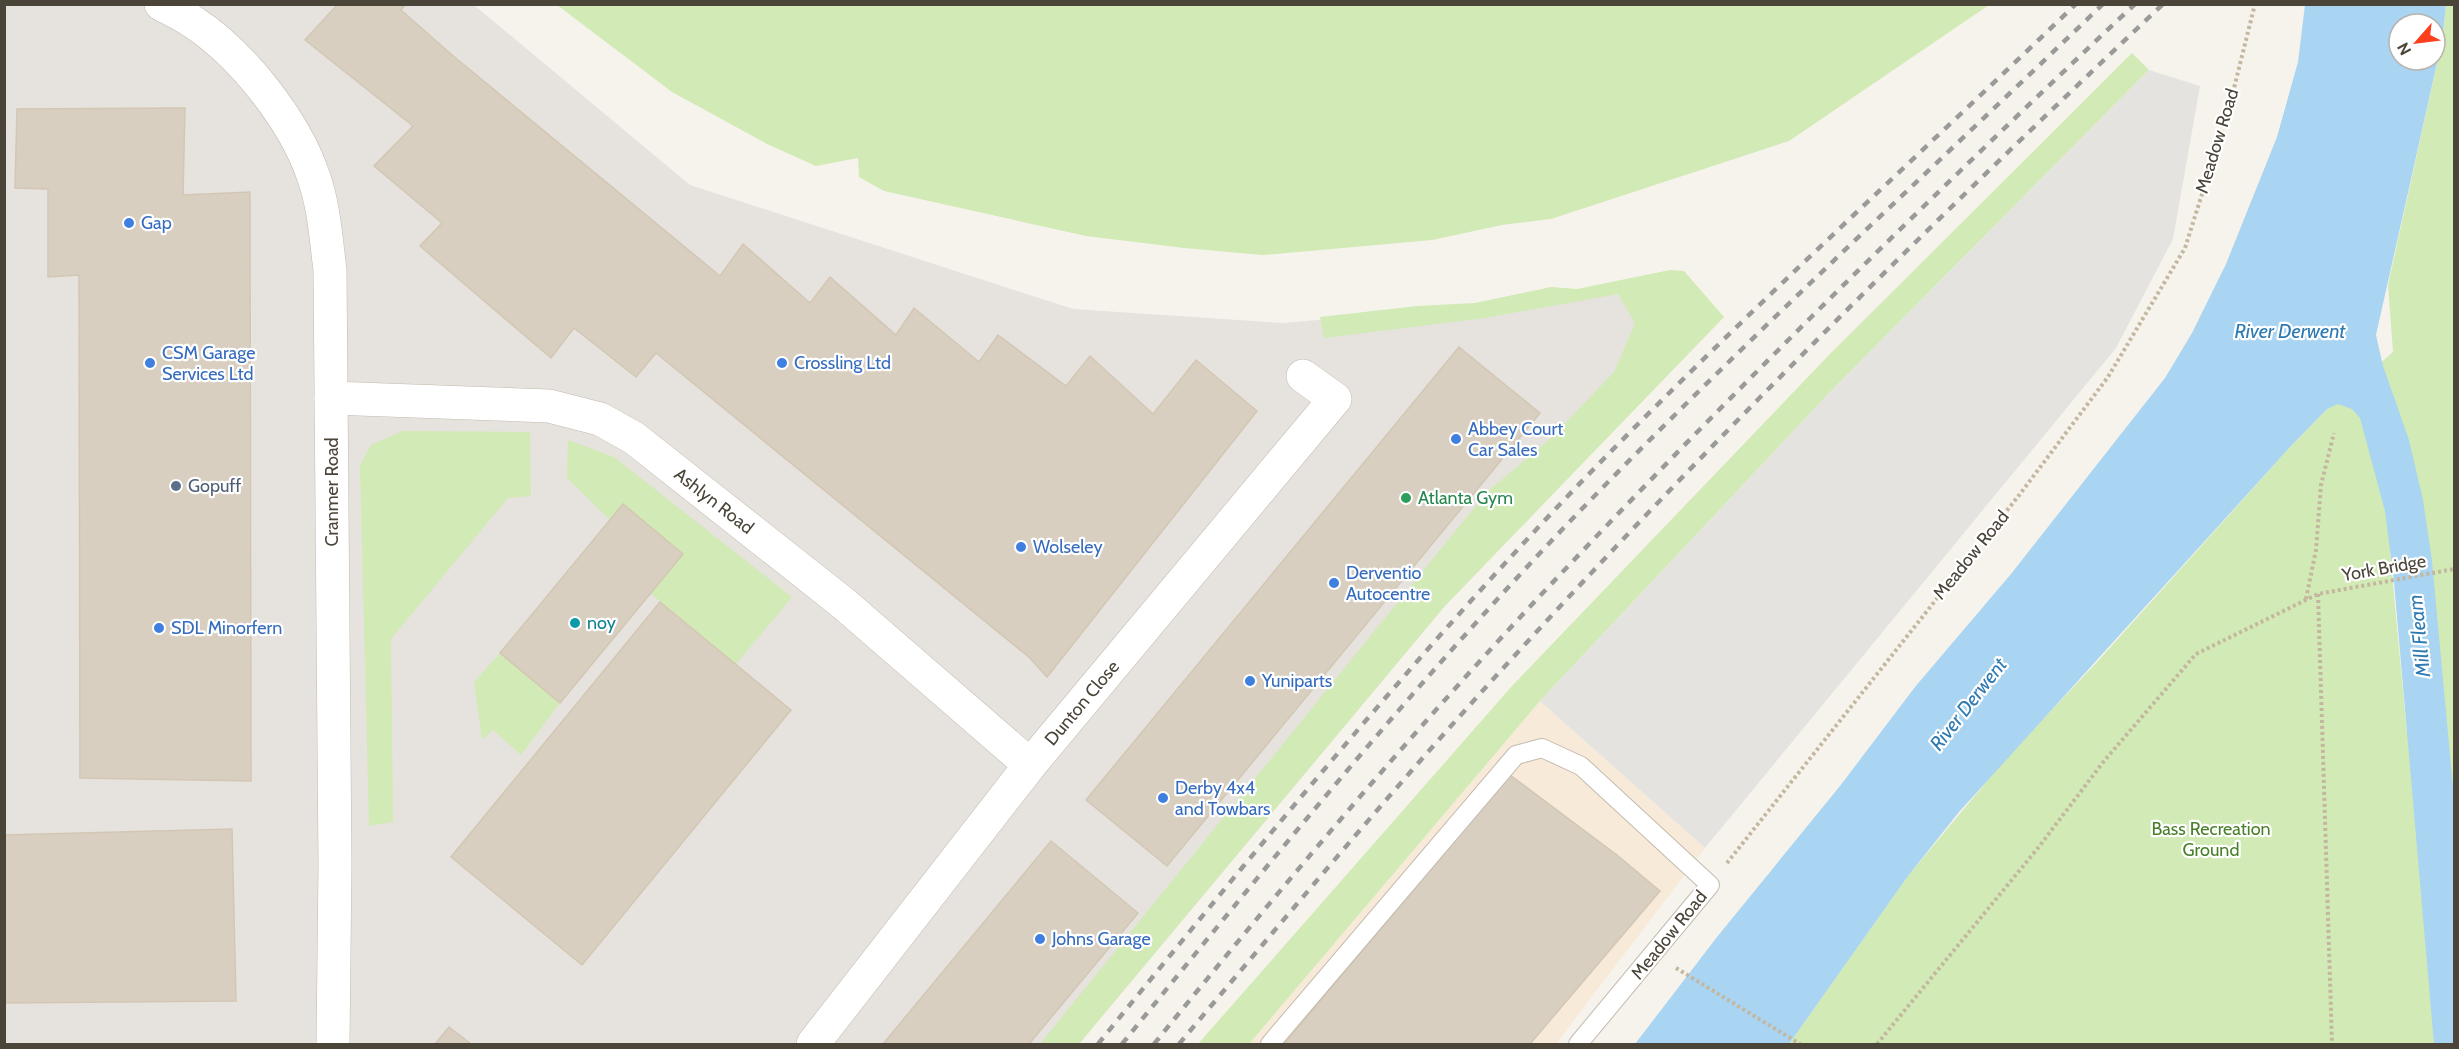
<svg xmlns="http://www.w3.org/2000/svg" width="2459" height="1049" viewBox="0 0 2459 1049" font-family="Cabin,sans-serif">
	<style>
		.commercial { fill: #f7ead8 }
		.industrial { fill: #e6e2dd }
		.green { fill: #d2eab5; fill-rule: evenodd }
		.parking { fill: #e5e3e0 }
		.water { fill: #a9d4f2; fill-rule: evenodd }
		.building { fill: #d8cfc1; stroke: #d3c7b4; stroke-width: 1.5 }
		.lines { fill: none; stroke-linecap: round; stroke-linejoin: round }
		.lane-casing { stroke: #c2bbae; stroke-width: 20 }
		.street-casing { stroke: #c2bbae; stroke-width: 34 }
		.path { stroke: #c4b79f; stroke-width: 4; stroke-dasharray: 3 3; stroke-linecap: butt }
		.lane { stroke: #fff; stroke-width: 18 }
		.street { stroke: #fff; stroke-width: 33 }
		.rail { stroke: #9a9a9a; stroke-width: 4.5; stroke-dasharray: 8 8; stroke-linecap: butt }
		.shop-dot { fill: #3f7fe0; stroke: #fff; stroke-width: 2 }
		.service-dot { fill: #5c6f8a; stroke: #fff; stroke-width: 2 }
		.leisure-dot { fill: #2e9e5b; stroke: #fff; stroke-width: 2 }
		.culture-dot { fill: #0f9aa8; stroke: #fff; stroke-width: 2 }
		.labels { text-anchor: middle; stroke-width: 4.5; stroke-linejoin: round; paint-order: stroke }
		.street-label { font-size: 18px; fill: #4b4439; stroke: #fff }
		.shop-label { font-size: 18px; fill: #366cbe; stroke: #fff; text-anchor: start }
		.service-label { font-size: 18px; fill: #4e5e75; stroke: #fff; text-anchor: start }
		.leisure-label { font-size: 18px; fill: #27864d; stroke: #fff; text-anchor: start }
		.culture-label { font-size: 18px; fill: #0d838f; stroke: #fff; text-anchor: start }
		.park-label { font-size: 18px; fill: #4a7f2a; stroke: #fff }
		.water-label { font-size: 20px; font-style: italic; fill: #2e7ab2; stroke: #fff }
	</style>
	<rect width="100%" height="100%" fill="#f6f3ec"/>
	<polygon class="commercial" points="1540,701 1705,848 1556,1044 1249,1044"/>
	<polygon class="industrial" points="5,5 474,5 690,185 1073,309 1283,323 1619,294 1675,366 1444,607 1079,1044 5,1044"/>
	<g class="green">
		<polygon points="557,5 1989,4 1989,5 1789,141 1551,219 1502,225 1432,240 1263,255 1184,248 1086,236 884,191 859,177 858,158 816,166 767,144 672,92"/>
		<path d="M2446,5H2454V1044H1789L1908,876L2008,756L2099,660L2291,446L2327,409L2393,352L2388,285L2442,41ZM2390,552L2408,595L2407,734Z"/>
		<polygon points="2132,53 2149,70 1834,388 1540,701 1249,1044 1198,1044 1512,686 1829,355"/>
		<polygon points="1670,270 1684,271 1724,317 1444,607 1079,1044 1040,1044 1487,492 1550,439 1614,372 1635,323 1618,294 1485,318 1324,338 1320,317 1417,306 1475,303 1551,287 1577,289"/>
		<polygon points="403,431 530,432 531,496 508,498 391,639 393,822 369,826 360,465 371,445"/>
		<polygon points="568,440 614,457 792,597 736,664 650,593 623,504 610,520 567,478"/>
		<polygon points="500,653 560,703 521,755 493,730 482,740 474,682"/>
	</g>
	<polygon class="parking" points="2149,70 2200,86 2173,239 2116,348 1705,848 1540,701 1834,388"/>
	<path class="water" d="M2305,5H2446L2442,41L2376,335L2383,366L2409,440L2423,500L2432,561L2454,798V1044H2434L2394,582L2385,511L2360,418L2352,409L2338,404L2327,409L2291,446L1959,812L1908,876L1789,1044H1635L1717,937L1840,786L1915,687L2011,574L2165,378L2192,333L2226,264L2277,137L2298,62ZM2399,24H2435V60H2399Z"/>
	<g class="building">
		<polygon points="406,4 401,10 452,55 720,276 743,244 810,303 830,277 896,335 914,308 979,362 998,335 1066,386 1090,356 1153,414 1196,360 1257,411 1047,677 1030,658 656,353 636,377 574,328 551,358 420,246 442,223 374,166 413,126 305,40 338,4"/>
		<polygon points="185,108 183,195 250,192 251,781 80,778 79,275 48,277 48,189 15,188 17,109"/>
		<polygon points="1459,347 1540,413 1167,866 1086,800"/>
		<polygon points="623,504 683,554 560,703 500,653"/>
		<polygon points="660,602 791,710 582,965 451,857"/>
		<polygon points="1510,775 1617,855 1660,891 1530,1044 1284,1044"/>
		<polygon points="232,829 236,1001 4,1003 4,835"/>
		<polygon points="1051,841 1138,913 1029,1044 883,1044"/>
		<polygon points="449,1027 471,1044 435,1044"/>
	</g>
	<g class="lines">
		<g class="lane-casing">
			<polyline id="lane" points="1270,1044 1516,755 1542,748 1581,766 1710,885 1578,1044"/>
		</g>
		<g class="street-casing">
			<g id="street">
				<path d="M161,4C172,10 183,15 193,22C242,54 294,120 313,175C324,205 326,239 330,270L335,865L333,1044"/>
				<polyline points="331,398 549,406 600,419 634,438 843,603 1030,765"/>
				<polyline points="813,1044 1030,765 1335,399 1303,376"/>
			</g>
		</g>
		<g class="path">
			<polyline points="2318,594 2332,1044"/>
			<polyline points="2306,599 2316,550 2321,485 2334,433"/>
			<polyline points="1727,863 2020,494 2108,377 2185,248 2228,112 2255,4"/>
			<polyline points="1676,968 1800,1044"/>
			<polyline points="1877,1044 2038,848 2104,761 2196,654 2318,594 2454,569"/>
		</g>
		<use href="#lane" class="lane"/>
		<use href="#street" class="street"/>
		<g class="rail">
			<path d="M1098,1044C1255,851 1412,658 1585,478C1743,315 1912,162 2076,4"/>
			<path d="M1122,1044C1268,864 1415,683 1576,515C1746,339 1927,174 2103,4"/>
			<path d="M1154,1044C1288,879 1426,715 1573,561C1754,370 1943,185 2135,4"/>
			<path d="M1179,1044C1290,912 1401,779 1518,652C1724,427 1941,214 2163,4"/>
		</g>
	</g>
	<g class="shop-dot">
		<circle cx="129" cy="223" r="6"/>
		<circle cx="150" cy="363" r="6"/>
		<circle cx="782" cy="363" r="6"/>
		<circle cx="1456" cy="439" r="6"/>
		<circle cx="1021" cy="547" r="6"/>
		<circle cx="1334" cy="583" r="6"/>
		<circle cx="159" cy="628" r="6"/>
		<circle cx="1250" cy="681" r="6"/>
		<circle cx="1163" cy="798" r="6"/>
		<circle cx="1040" cy="939" r="6"/>
	</g>
	<circle class="service-dot" cx="176" cy="486" r="6"/>
	<circle class="leisure-dot" cx="1406" cy="498" r="6"/>
	<circle class="culture-dot" cx="575" cy="623" r="6"/>
	<g class="labels">
		<g class="street-label">
			<text transform="translate(2217 141) rotate(-73)" y="6">Meadow Road</text>
			<text transform="translate(332 492) rotate(-90)" y="6">Cranmer Road</text>
			<text transform="translate(714 501) rotate(38)" y="6">Ashlyn Road</text>
			<text transform="translate(1971 555) rotate(-51)" y="6">Meadow Road</text>
			<text transform="translate(2384 568) rotate(-10)" y="6">York Bridge</text>
			<text transform="translate(1082 703) rotate(-50)" y="6">Dunton Close</text>
			<text transform="translate(1669 935) rotate(-51)" y="6">Meadow Road</text>
		</g>
		<g class="shop-label">
			<text x="141" y="229">Gap</text>
			<text x="162" y="359">CSM Garage<tspan x="162" dy="21">Services Ltd</tspan></text>
			<text x="794" y="369">Crossling Ltd</text>
			<text x="1468" y="435">Abbey Court<tspan x="1468" dy="21">Car Sales</tspan></text>
			<text x="1033" y="553">Wolseley</text>
			<text x="1346" y="579">Derventio<tspan x="1346" dy="21">Autocentre</tspan></text>
			<text x="171" y="634">SDL Minorfern</text>
			<text x="1262" y="687">Yuniparts</text>
			<text x="1175" y="794">Derby 4x4<tspan x="1175" dy="21">and Towbars</tspan></text>
			<text x="1052" y="945">Johns Garage</text>
		</g>
		<g class="service-label">
			<text x="188" y="492">Gopuff</text>
		</g>
		<g class="leisure-label">
			<text x="1418" y="504">Atlanta Gym</text>
		</g>
		<g class="culture-label">
			<text x="587" y="629">noy</text>
		</g>
		<g class="park-label">
			<text x="2211" y="835">Bass Recreation<tspan x="2211" dy="21">Ground</tspan></text>
		</g>
		<g class="water-label">
			<text x="2290" y="338">River Derwent</text>
			<text transform="translate(2419 636) rotate(-96)" y="7">Mill Fleam</text>
			<text transform="translate(1968 704) rotate(-52)" y="7">River Derwent</text>
		</g>
	</g>
	<rect width="2459" height="1049" fill="none" stroke="#4b4439" stroke-width="12"/>
	<g transform="translate(2417 42) rotate(242)"><circle r="28" fill="#ffffff" stroke="#b7b4b0" stroke-width="1.5"/>
	<path d="M0-4.5L10 22L0 15L-10 22Z" fill="#fc3f1d"/>
	<text y="-9" font-size="16" font-weight="bold" text-anchor="middle" fill="#4b4439">N</text>
	</g>
</svg>
